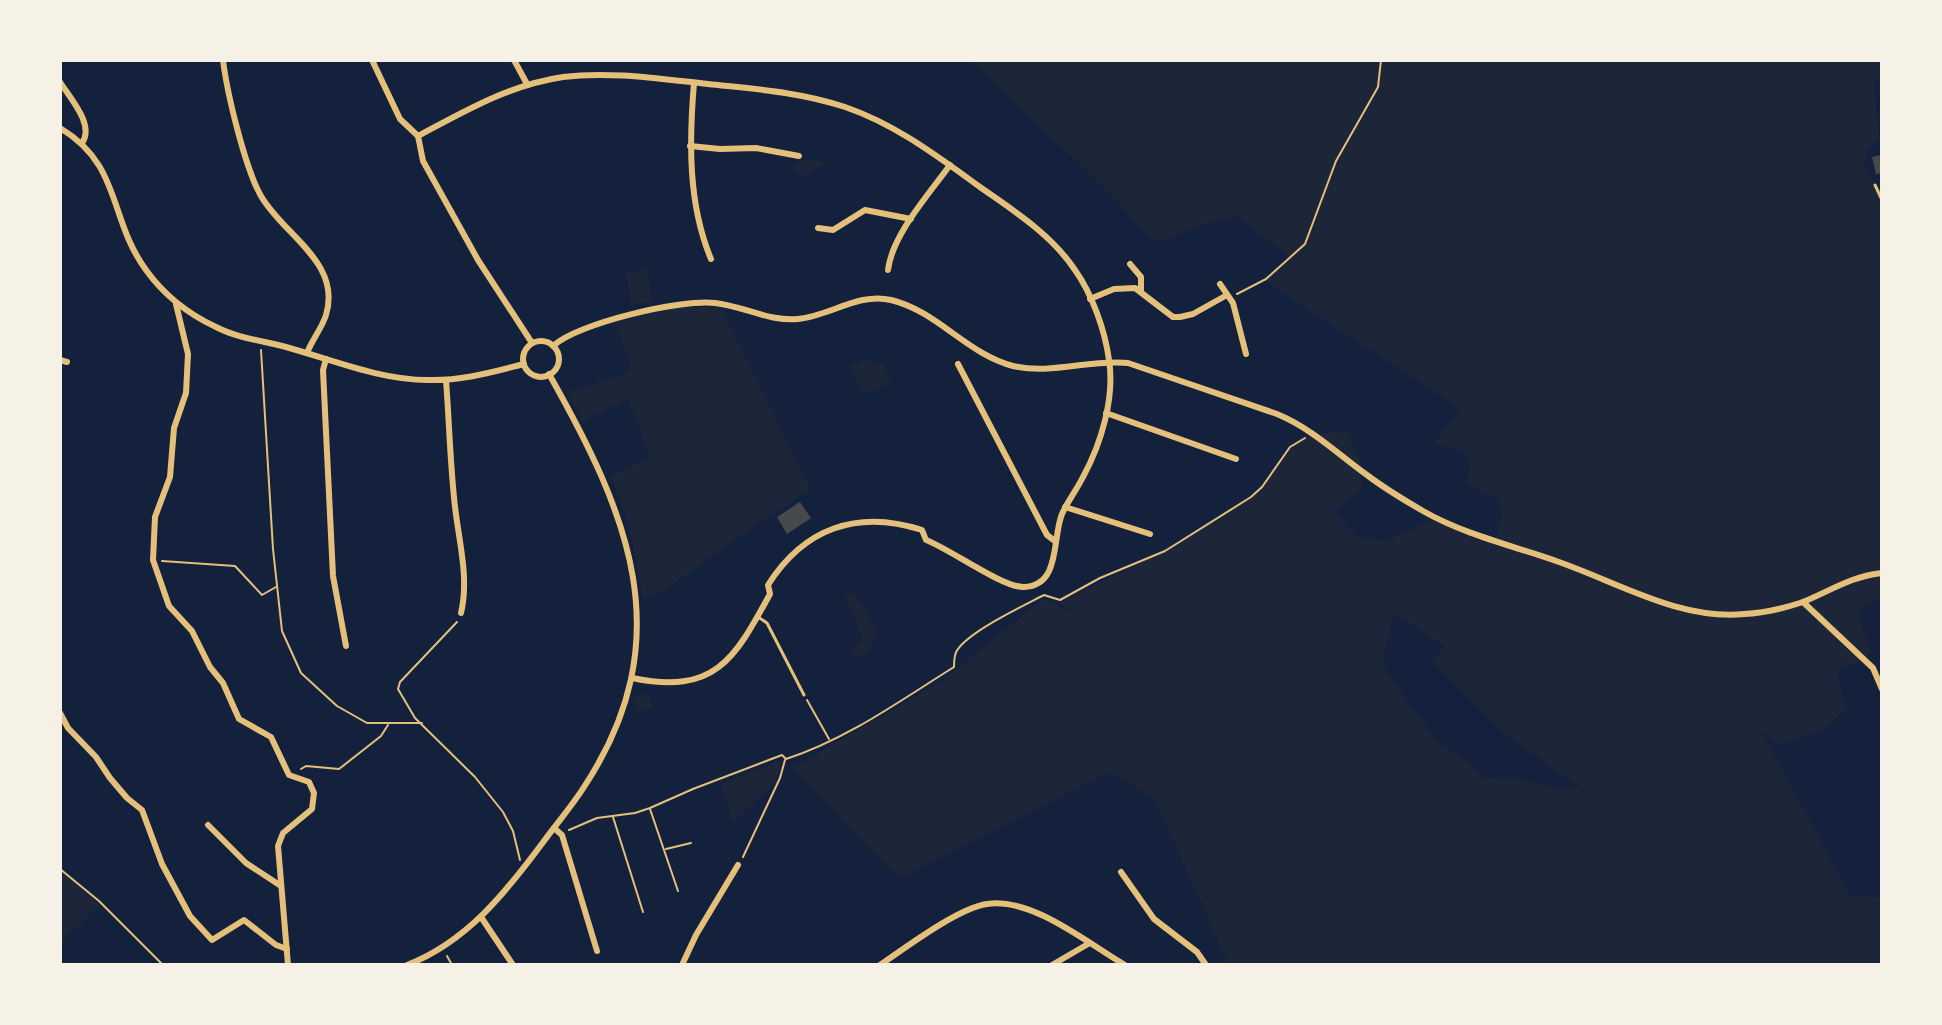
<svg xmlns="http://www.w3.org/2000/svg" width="1942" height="1025" viewBox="0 0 1942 1025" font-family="Commissioner,sans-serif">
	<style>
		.green { fill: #1d2539; fill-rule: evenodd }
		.building { fill: #48494c }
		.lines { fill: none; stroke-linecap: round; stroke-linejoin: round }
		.path { stroke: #e5c07b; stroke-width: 2 }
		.service { stroke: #e5c07b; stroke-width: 3 }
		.minor { stroke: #e5c07b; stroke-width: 6 }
	</style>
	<rect width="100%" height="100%" fill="#14213d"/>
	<g class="green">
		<path d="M971,60H1882V80L1874,82L1879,139L1869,148L1864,164L1882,200V596L1857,611L1871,653L1864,659L1836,671L1846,709L1824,730L1779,744L1761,731L1850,895L1882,897V965H1229L1154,798L1110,772L900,878L792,768L942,681L1043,599L1073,613L1060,602L1176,545L1258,491L1298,440L1314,435L1347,430L1361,463L1362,489L1335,511L1356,537L1385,541L1437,518L1495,541L1502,512L1498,500L1466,484L1470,466L1464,452L1434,443L1461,410L1266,281L1297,252L1291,257L1236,216L1199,225L1170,238L1155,242L1101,185ZM1394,613L1444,646L1432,661L1505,734L1579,787L1561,790L1512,777L1484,778L1462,757L1437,742L1382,665Z"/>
		<polygon points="808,158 827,162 802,177 794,167"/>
		<polygon points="647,269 652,302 631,305 626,273"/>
		<polygon points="677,307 717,307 722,310 811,489 758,523 664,591 643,599 629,526 611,476 650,457 628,399 582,422 567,392 623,375 631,366 615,322"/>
		<polygon points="868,358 873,367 882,363 891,382 864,395 850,366"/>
		<polygon points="852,592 865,608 877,633 871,648 858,659 852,648 863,640 845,596"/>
		<polygon points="648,693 653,707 637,712 633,699"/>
		<polygon points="781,761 776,782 733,823 721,784"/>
		<polygon points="60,869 99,905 60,943"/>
	</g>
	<g class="building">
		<polygon points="1882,155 1882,173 1876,174 1872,157"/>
		<polygon points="800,502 811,518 787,534 777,517"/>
	</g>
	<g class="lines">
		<g class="path">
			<polyline points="1237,294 1266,279 1305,244 1336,161 1378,87 1381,60"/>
			<polyline points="261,350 273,549 282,631 301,673 337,706 367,723 422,723"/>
			<polyline points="162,561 235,566 262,595 276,587"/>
			<polyline points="457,622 400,682 398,689 415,718 475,777 503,812 513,831 520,860"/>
			<polyline points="807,700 829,739"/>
			<polyline points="301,769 306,766 339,769 381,736 388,725"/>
			<polyline points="650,809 678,891"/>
			<polyline points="613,817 643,912"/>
			<path d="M569,830L597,818L635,813L650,808L693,789L782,755L786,759C846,740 901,700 954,667C954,661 954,653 958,649C972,630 1023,606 1044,595L1060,600L1100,578L1165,551L1251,497L1262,487L1290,447L1305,438"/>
			<polyline points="666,849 691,843"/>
			<polyline points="743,857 780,778 785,760"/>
			<polyline points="60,869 99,901 163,965"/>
			<polyline points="447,956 452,965"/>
		</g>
		<g class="service">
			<polyline points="1875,185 1882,200"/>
			<polyline points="758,617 767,623 804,695"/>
		</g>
		<g class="minor">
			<path d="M223,60C227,93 245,168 261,196C283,235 342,262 326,315C322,328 312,340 307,353"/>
			<polyline points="372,60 400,119 418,136 423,161 478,260 532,343"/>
			<polyline points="514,60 527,84"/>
			<path d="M60,82C70,98 95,125 82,143"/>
			<path d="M694,83C689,142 688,204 711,259"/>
			<path d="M60,128C122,165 108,218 146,270C164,295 188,314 216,327C237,338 264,341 286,347C333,360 380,380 428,380C462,381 492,372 524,364"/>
			<path d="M418,136C465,111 509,85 563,77C610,71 660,79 708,84C754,89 800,92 845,107C895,124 937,156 980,187C1014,211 1051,234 1075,270C1092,294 1105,330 1109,360C1115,398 1101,444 1083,477C1077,489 1068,501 1062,514C1052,538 1061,586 1024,587C1003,588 950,549 926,540L922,530C858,509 804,528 768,585L770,594C734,660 715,695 632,678"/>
			<polyline points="690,146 720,149 756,148 799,156"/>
			<polyline points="818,228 833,230 865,210 911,219"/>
			<polyline points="1130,264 1141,277 1141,290"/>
			<path d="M888,270C892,235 929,194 950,165"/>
			<polyline points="1220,284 1233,303 1246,354"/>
			<polyline points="1090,299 1114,289 1135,288 1173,317 1180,317 1193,314 1227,295"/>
			<polyline points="176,304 188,354 186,393 174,428 170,477 155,517 153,560 169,606 192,631 210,667 223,683 239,719 271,737 289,775 309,782 314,793 312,809 283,833 278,846 288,965"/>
			<circle cx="541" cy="359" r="18"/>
			<path d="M553,346C578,323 681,299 715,303C743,306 770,322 798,319C830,316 859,292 891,300C937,311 967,354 1013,366C1051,375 1090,359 1128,363L1277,414C1311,428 1338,454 1367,475C1384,488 1404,500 1423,511C1465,535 1514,546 1559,562C1619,583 1679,620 1744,614C1763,613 1785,608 1803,602C1830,591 1852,576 1882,573"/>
			<polyline points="326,359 323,370 333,576 346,646"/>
			<polyline points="60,360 67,362"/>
			<polyline points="958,364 1047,535 1055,541"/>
			<path d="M446,380C449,419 450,458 454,497C457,535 470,575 461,613"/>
			<polyline points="1106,413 1236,459"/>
			<polyline points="1065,507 1150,534"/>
			<polyline points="1803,602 1873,668 1882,689"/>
			<polyline points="60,713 68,728 96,757 110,778 127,798 142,810 162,864 190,916 212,940 244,920 276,945 287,949"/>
			<polyline points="208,825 246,863 281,886"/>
			<polyline points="554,828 562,835 597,951"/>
			<polyline points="1121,872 1154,919 1197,952 1206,965"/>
			<polyline points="481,917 513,965"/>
			<path d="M407,965C467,942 507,891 544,841C557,823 572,806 584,787C682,638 628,514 549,374"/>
			<polyline points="682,965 696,935 738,865"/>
			<path d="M880,965C905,948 958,908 987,904C1032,897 1087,943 1125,965"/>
			<polyline points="1052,965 1088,944"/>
		</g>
	</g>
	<rect width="1942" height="1025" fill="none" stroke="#f6f1e7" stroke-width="124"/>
</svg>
